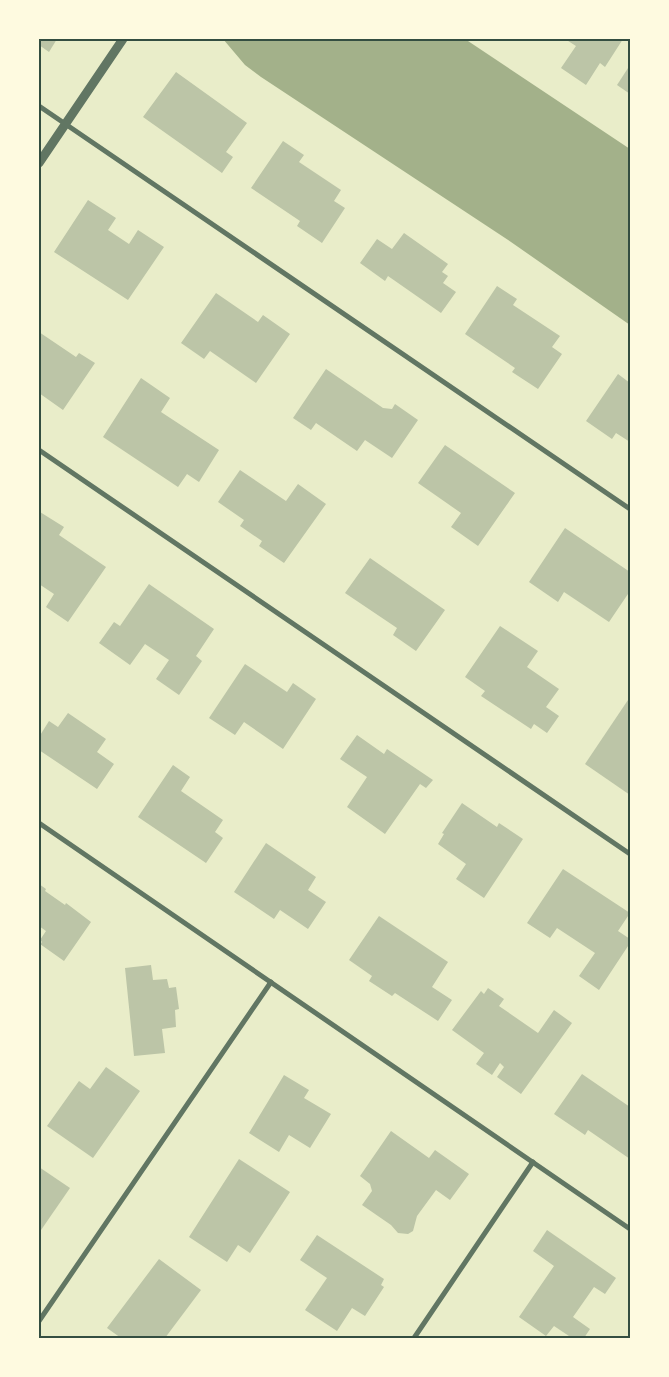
<svg xmlns="http://www.w3.org/2000/svg" width="669" height="1377" viewBox="0 0 669 1377" font-family="Inter,sans-serif">
	<style>
		.water { fill: #a3b18a }
		.building { fill: #bcc5a7 }
		.lines { fill: none; stroke-linecap: round; stroke-linejoin: round }
		.minor { stroke: #617663; stroke-width: 5 }
		.tertiary { stroke: #617663; stroke-width: 9 }
		.neatline { fill: none; stroke: #344e41; stroke-width: 2 }
	</style>
	<rect width="100%" height="100%" fill="#e9edc9"/>
	<polygon class="water" points="223,39 465,39 630,149 630,325 511,242 261,77 245,65"/>
	<g class="building">
		<polygon points="39,39 57,39 49,52 39,45"/>
		<polygon points="565,39 623,39 605,67 600,63 586,85 561,68 576,46"/>
		<polygon points="630,65 630,94 617,85"/>
		<polygon points="176,72 247,123 226,152 233,157 222,173 143,117"/>
		<polygon points="283,141 304,155 299,162 341,190 334,201 345,208 322,243 297,226 300,221 251,188"/>
		<polygon points="88,200 116,218 108,230 129,244 138,230 164,247 128,300 54,252"/>
		<polygon points="404,233 448,264 442,272 448,276 443,283 456,292 441,313 388,276 385,281 360,263 377,239 392,249"/>
		<polygon points="497,286 517,299 513,305 560,336 552,347 562,354 538,389 512,372 515,368 465,334"/>
		<polygon points="216,293 258,322 263,315 290,334 256,383 210,351 204,359 181,343"/>
		<polygon points="39,332 76,357 79,353 95,363 63,410 39,393"/>
		<polygon points="326,369 383,408 392,409 395,404 418,420 392,458 365,440 357,451 316,423 311,430 293,418"/>
		<polygon points="618,374 630,383 630,442 616,433 612,439 586,421"/>
		<polygon points="141,378 170,398 161,412 219,450 199,482 187,474 178,487 103,437"/>
		<polygon points="445,445 515,493 478,546 451,527 461,513 418,483"/>
		<polygon points="240,470 286,501 298,484 326,504 284,563 259,546 262,541 240,526 244,520 218,502"/>
		<polygon points="40,512 64,527 59,535 106,567 68,622 46,607 54,594 39,584"/>
		<polygon points="565,528 630,572 630,591 609,622 564,592 558,602 529,582"/>
		<polygon points="370,558 445,610 416,651 393,635 397,628 345,593"/>
		<polygon points="149,584 214,629 196,656 202,661 179,695 156,679 169,660 145,644 130,665 99,643 114,622 120,626"/>
		<polygon points="500,626 538,651 527,667 559,689 546,707 559,716 547,733 534,724 531,729 481,696 485,691 465,677"/>
		<polygon points="245,664 287,692 293,683 316,699 283,749 244,722 235,735 209,718"/>
		<polygon points="630,697 630,795 585,764"/>
		<polygon points="68,713 106,739 97,752 114,764 97,789 39,750 39,737 49,721 58,727"/>
		<polygon points="357,735 384,754 387,749 433,780 426,788 420,784 385,834 347,807 367,777 340,759"/>
		<polygon points="173,765 190,777 181,791 223,820 215,832 223,838 206,863 138,817"/>
		<polygon points="462,803 497,827 499,823 523,839 484,898 456,879 466,864 438,844 444,834 442,833"/>
		<polygon points="266,843 316,877 308,890 326,902 308,929 280,910 274,919 234,892"/>
		<polygon points="563,869 630,913 618,931 630,939 630,943 599,990 579,976 595,953 557,928 550,938 527,923"/>
		<polygon points="39,884 46,889 45,891 65,905 66,903 91,922 64,961 40,944 42,942 40,940 46,931 39,926"/>
		<polygon points="379,916 448,962 432,987 452,1000 438,1021 395,993 392,996 369,981 372,976 349,960"/>
		<polygon points="151,965 153,980 167,979 169,988 176,987 179,1009 175,1010 176,1027 162,1029 165,1053 134,1056 125,968"/>
		<polygon points="488,988 504,999 499,1006 538,1033 554,1010 572,1023 521,1094 497,1077 504,1067 500,1063 492,1075 476,1064 484,1053 452,1030 481,991 484,994"/>
		<polygon points="106,1067 140,1091 93,1158 47,1126 79,1081 90,1089"/>
		<polygon points="582,1074 630,1107 628,1120 630,1121 630,1159 588,1130 585,1135 554,1114"/>
		<polygon points="284,1075 309,1090 304,1098 331,1114 310,1148 289,1135 279,1152 249,1133"/>
		<polygon points="391,1131 429,1158 435,1150 469,1174 450,1200 436,1190 417,1216 413,1231 408,1234 398,1233 391,1225 362,1205 372,1191 370,1184 360,1176"/>
		<polygon points="239,1159 290,1192 250,1253 238,1245 227,1262 189,1237"/>
		<polygon points="39,1167 70,1188 39,1233"/>
		<polygon points="547,1230 616,1278 605,1294 594,1287 573,1317 590,1329 584,1338 572,1338 554,1326 546,1336 519,1317 554,1266 533,1251"/>
		<polygon points="317,1235 384,1279 381,1285 384,1287 365,1316 352,1308 337,1331 305,1310 327,1278 300,1260"/>
		<polygon points="159,1259 201,1290 165,1338 149,1336 148,1338 121,1338 107,1328"/>
	</g>
	<g class="lines">
		<g class="minor">
			<polyline points="39,106 630,509"/>
			<polyline points="39,450 630,854"/>
			<polyline points="39,823 630,1229"/>
			<polyline points="39,1321 271,982"/>
			<polyline points="414,1338 533,1162"/>
		</g>
		<polyline class="tertiary" points="39,163 123,39"/>
	</g>
	<rect width="669" height="1377" fill="none" stroke="#fefae0" stroke-width="80"/>
	<rect x="40" y="40" width="589" height="1297" class="neatline"/>
</svg>
